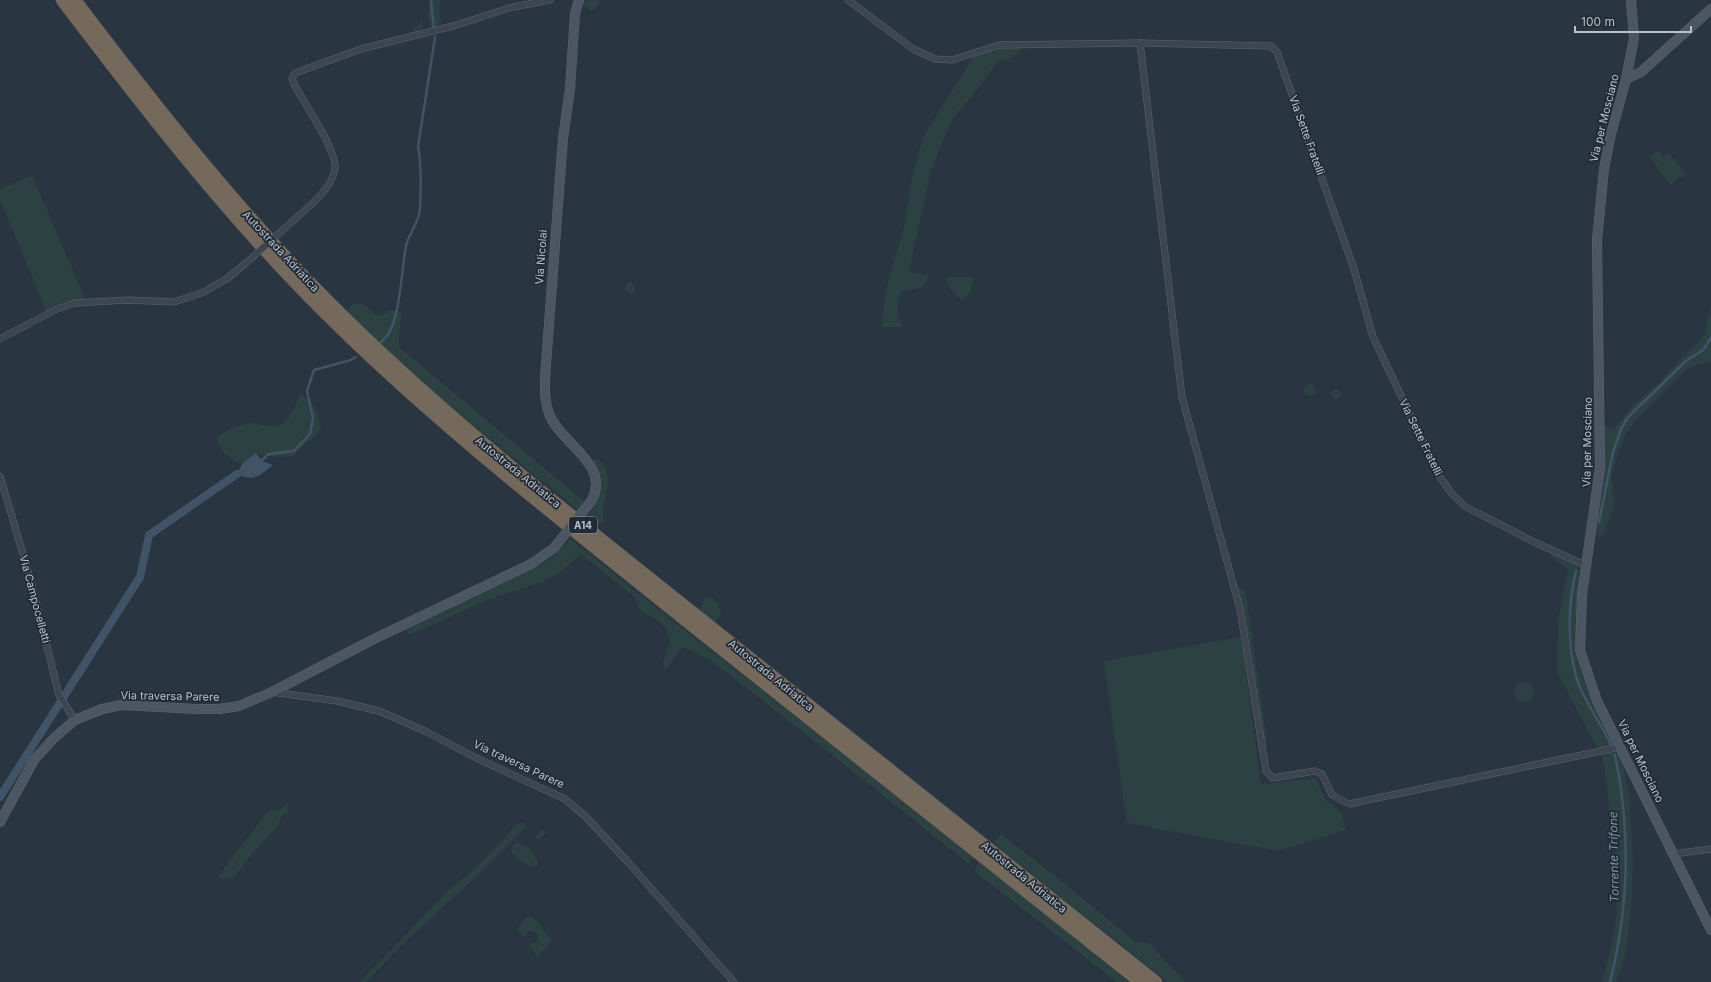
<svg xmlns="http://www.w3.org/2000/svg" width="1711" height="982" viewBox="0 0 1711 982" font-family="Inter,sans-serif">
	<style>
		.green { fill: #2c4242 }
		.water { fill: #415467 }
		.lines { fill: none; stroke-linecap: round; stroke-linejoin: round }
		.stream { stroke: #415467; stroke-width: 2.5 }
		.canal { stroke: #415467; stroke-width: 8 }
		.street-casing { stroke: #5b646d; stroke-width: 7 }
		.secondary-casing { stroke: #5b646d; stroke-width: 10 }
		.highway-casing { stroke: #48515a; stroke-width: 13 }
		.street { stroke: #3d4650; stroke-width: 6 }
		.secondary { stroke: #4c5663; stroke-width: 9 }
		.highway { stroke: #75695b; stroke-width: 12 }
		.street-bridge-casing { stroke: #5b646d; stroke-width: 7; stroke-linecap: butt }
		.secondary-bridge-casing { stroke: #5b646d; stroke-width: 10; stroke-linecap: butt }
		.street-bridge { stroke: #3d4650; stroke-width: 6 }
		.secondary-bridge { stroke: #4c5663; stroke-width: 9 }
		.labels { text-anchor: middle; stroke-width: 3.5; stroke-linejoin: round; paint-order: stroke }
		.shield { fill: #222b35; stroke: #8c949d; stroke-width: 1 }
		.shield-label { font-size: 10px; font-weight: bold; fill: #bac1ca }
		.street-label { font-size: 11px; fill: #bac1ca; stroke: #222b35 }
		.water-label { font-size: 12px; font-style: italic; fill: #7e94aa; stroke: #222b35 }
	</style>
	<rect width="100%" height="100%" fill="#293540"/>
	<g class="green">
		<polygon points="429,0 440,0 439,28 432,30 428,17"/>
		<polygon points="586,0 598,0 600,2 592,12 582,4"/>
		<polygon points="424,19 422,26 417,34 393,40 392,38 410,33"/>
		<path d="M1000,48H1022C1015,57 1010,60 999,60L972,96L953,118L942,142L930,175L910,267L912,273L928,275L926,284L920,288L902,291C895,304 898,314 902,327H882L885,293L904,227L911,181L919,150L926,132L976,53Z"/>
		<polygon points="1274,53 1300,122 1299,127"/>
		<polygon points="1659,150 1663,157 1669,153 1686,174 1670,185 1650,157"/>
		<polygon points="32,175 85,299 64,302 47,312 0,200 0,189"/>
		<path d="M947,277H973C974,285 970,295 963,300C954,296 947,286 947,277Z"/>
		<polygon points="629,281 635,286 635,292 632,294 624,289"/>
		<path d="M355,304H363L377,316L385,314L390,310L401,311C401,323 398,335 399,347L585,502L578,510L415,378L348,312L350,305Z"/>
		<polygon points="1711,306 1711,361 1696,365 1684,371 1634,422 1625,435 1612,472 1612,493 1615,503 1603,536 1596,534 1604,475 1604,425 1611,430 1615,428 1633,405 1661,382 1669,371 1699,342 1705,334"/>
		<circle cx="1310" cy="390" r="6"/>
		<circle cx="1336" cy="394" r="5"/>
		<path d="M300,394C316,404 318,411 321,430L293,456L276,457L256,453L242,464C227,457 220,453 216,437C226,431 236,425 248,423C258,422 272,430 282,424C291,418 296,404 300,394Z"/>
		<path d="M596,458C622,471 596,508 605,522L596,526L587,517C604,491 599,489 591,461Z"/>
		<path d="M571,539C703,647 841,750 974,857L969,864L826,750L709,659L691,650L683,648C675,652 673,662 667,669L664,668L663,662L670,642L666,628L660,622L639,609L635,597L583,556L580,555L562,571L542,582L490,599L409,635L405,629L547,561Z"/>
		<polygon points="1553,553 1575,563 1578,566 1579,578 1576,609 1576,638 1581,671 1591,696 1621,753 1629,795 1633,860 1632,894 1627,949 1616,982 1602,982 1611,947 1617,912 1615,851 1603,759 1557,672 1558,621 1568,569 1551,557"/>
		<polygon points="1237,587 1244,590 1247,601 1267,741 1263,742 1246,628"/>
		<polygon points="710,596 718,603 721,614 714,622 700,610 704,599"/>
		<polygon points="1241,637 1261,784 1316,778 1325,799 1341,813 1346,830 1277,851 1127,823 1104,661"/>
		<circle cx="1524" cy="692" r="10"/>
		<polygon points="288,804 289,810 282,816 277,827 253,853 235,876 221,880 219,875 268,811 277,811"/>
		<polygon points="522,822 526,826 469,883 402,945 366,982 360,982 449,890 469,874 503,841 515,825"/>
		<polygon points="541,829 547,832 536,841 536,838"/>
		<polygon points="1001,834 1059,879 1137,943 1145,942 1151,944 1163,959 1186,982 1168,982 993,843"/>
		<path d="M515,843C527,842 533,853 538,862L537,866C528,868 514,857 510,850Z"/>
		<polygon points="979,861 1128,982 1117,982 974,871"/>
		<path d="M530,916L536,920L552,941L536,957L532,948L529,944L537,942C540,936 537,930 529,931L526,934L525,939L517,930L525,918Z"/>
	</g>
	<path class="water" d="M256,453L262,461L273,465C259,476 254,482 237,474L242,464Z"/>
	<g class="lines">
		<g class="stream">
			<polyline points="431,0 434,29"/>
			<path d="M381,342C401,329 401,269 406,246C409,233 419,223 420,209C421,189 422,166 418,147L435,37"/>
			<polyline points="260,462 269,454 294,451 310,434 313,418 307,391 314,370 351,360 356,357"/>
			<polyline points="1599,522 1613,452 1621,429 1628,417 1686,361 1703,350 1711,338"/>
			<path d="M1576,571C1568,604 1567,643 1576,676C1582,699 1601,722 1611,745"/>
			<path d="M1610,982C1629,907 1631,831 1615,755"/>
		</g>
		<polyline class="canal" points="0,797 140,577 149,535 237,474"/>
		<g class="street-casing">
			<g id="street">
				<polyline points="848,0 913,49 935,59 952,60 999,45 1140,43 1271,46 1277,52 1354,269 1373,337 1440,477 1452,494 1466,507 1536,543 1585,565"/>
				<polyline points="1140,43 1182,397 1240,609 1266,771 1273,778 1315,771 1322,774 1332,795 1349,804 1620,747"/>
				<path d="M286,227C303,211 331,192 335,169C338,152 303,101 294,84L292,79L295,73L361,49L453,26L513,7L550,0"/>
				<polyline points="0,339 57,309 75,303 127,300 174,302 204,292 228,278 247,262"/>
				<polyline points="0,476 31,581 59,695 75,720"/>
				<polyline points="272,692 337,701 379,711 425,731 476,758 565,799 585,816 626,860 734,982"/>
				<polyline points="1673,854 1711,849"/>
			</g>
		</g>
		<g class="secondary-casing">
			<g id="secondary">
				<path d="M579,0L575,14L570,89L563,138L546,364C545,381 543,400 550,416C562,444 610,464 592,500"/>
				<polyline points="1631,0 1634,38 1626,79 1610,138 1604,169 1597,240 1600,468 1582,594 1580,650 1597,701 1711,930"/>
				<polyline points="1626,79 1641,72 1711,9"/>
				<polyline points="0,822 34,760 54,738 75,720 102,709 122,705 197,709 219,709 239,706 272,692 374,639 531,564 554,548"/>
			</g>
		</g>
		<g class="highway-casing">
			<g id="highway">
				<path d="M62,0C144,108 226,214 322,310C435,423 561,520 685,620C837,741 988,861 1140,982"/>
				<path d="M75,0C154,104 234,206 326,299C442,416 572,516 701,619C853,740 1004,861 1156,982"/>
			</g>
		</g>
		<use href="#street" class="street"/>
		<use href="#secondary" class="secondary"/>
		<use href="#highway" class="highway"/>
		<g class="street-bridge-casing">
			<polyline id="street-bridge" points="247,262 286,227"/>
		</g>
		<g class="secondary-bridge-casing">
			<polyline id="secondary-bridge" points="554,548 592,500"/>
		</g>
		<use href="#street-bridge" class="street-bridge"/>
		<use href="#secondary-bridge" class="secondary-bridge"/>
	</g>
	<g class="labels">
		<rect class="shield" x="569" y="517" width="28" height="16" rx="3"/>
		<g class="shield-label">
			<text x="583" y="529">A14</text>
		</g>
		<g class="street-label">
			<text transform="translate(1604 118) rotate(-76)" y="4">Via per Mosciano</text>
			<text transform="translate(1307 135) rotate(70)" y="4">Via Sette Fratelli</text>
			<text transform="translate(281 251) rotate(47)" y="4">Autostrada Adriatica</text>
			<text transform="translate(541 257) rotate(-86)" y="4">Via Nicolai</text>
			<text transform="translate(1421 437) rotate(64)" y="4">Via Sette Fratelli</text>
			<text transform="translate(1587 442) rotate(-89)" y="4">Via per Mosciano</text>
			<text transform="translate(518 472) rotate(39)" y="4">Autostrada Adriatica</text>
			<text transform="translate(35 599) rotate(75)" y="4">Via Campocelletti</text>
			<text transform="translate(771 675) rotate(39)" y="4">Autostrada Adriatica</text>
			<text transform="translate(170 696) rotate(1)" y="4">Via traversa Parere</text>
			<text transform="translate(1641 761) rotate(64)" y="4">Via per Mosciano</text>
			<text transform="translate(519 764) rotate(25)" y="4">Via traversa Parere</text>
			<text transform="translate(1024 877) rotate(39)" y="4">Autostrada Adriatica</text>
		</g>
		<g class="water-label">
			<text transform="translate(1614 857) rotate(-91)" y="4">Torrente Trifone</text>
		</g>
	</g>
	<path d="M1575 26v6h116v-6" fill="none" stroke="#bac1ca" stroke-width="2"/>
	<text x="1581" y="26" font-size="12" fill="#bac1ca" stroke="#222b35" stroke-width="3" paint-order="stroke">100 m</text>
</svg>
